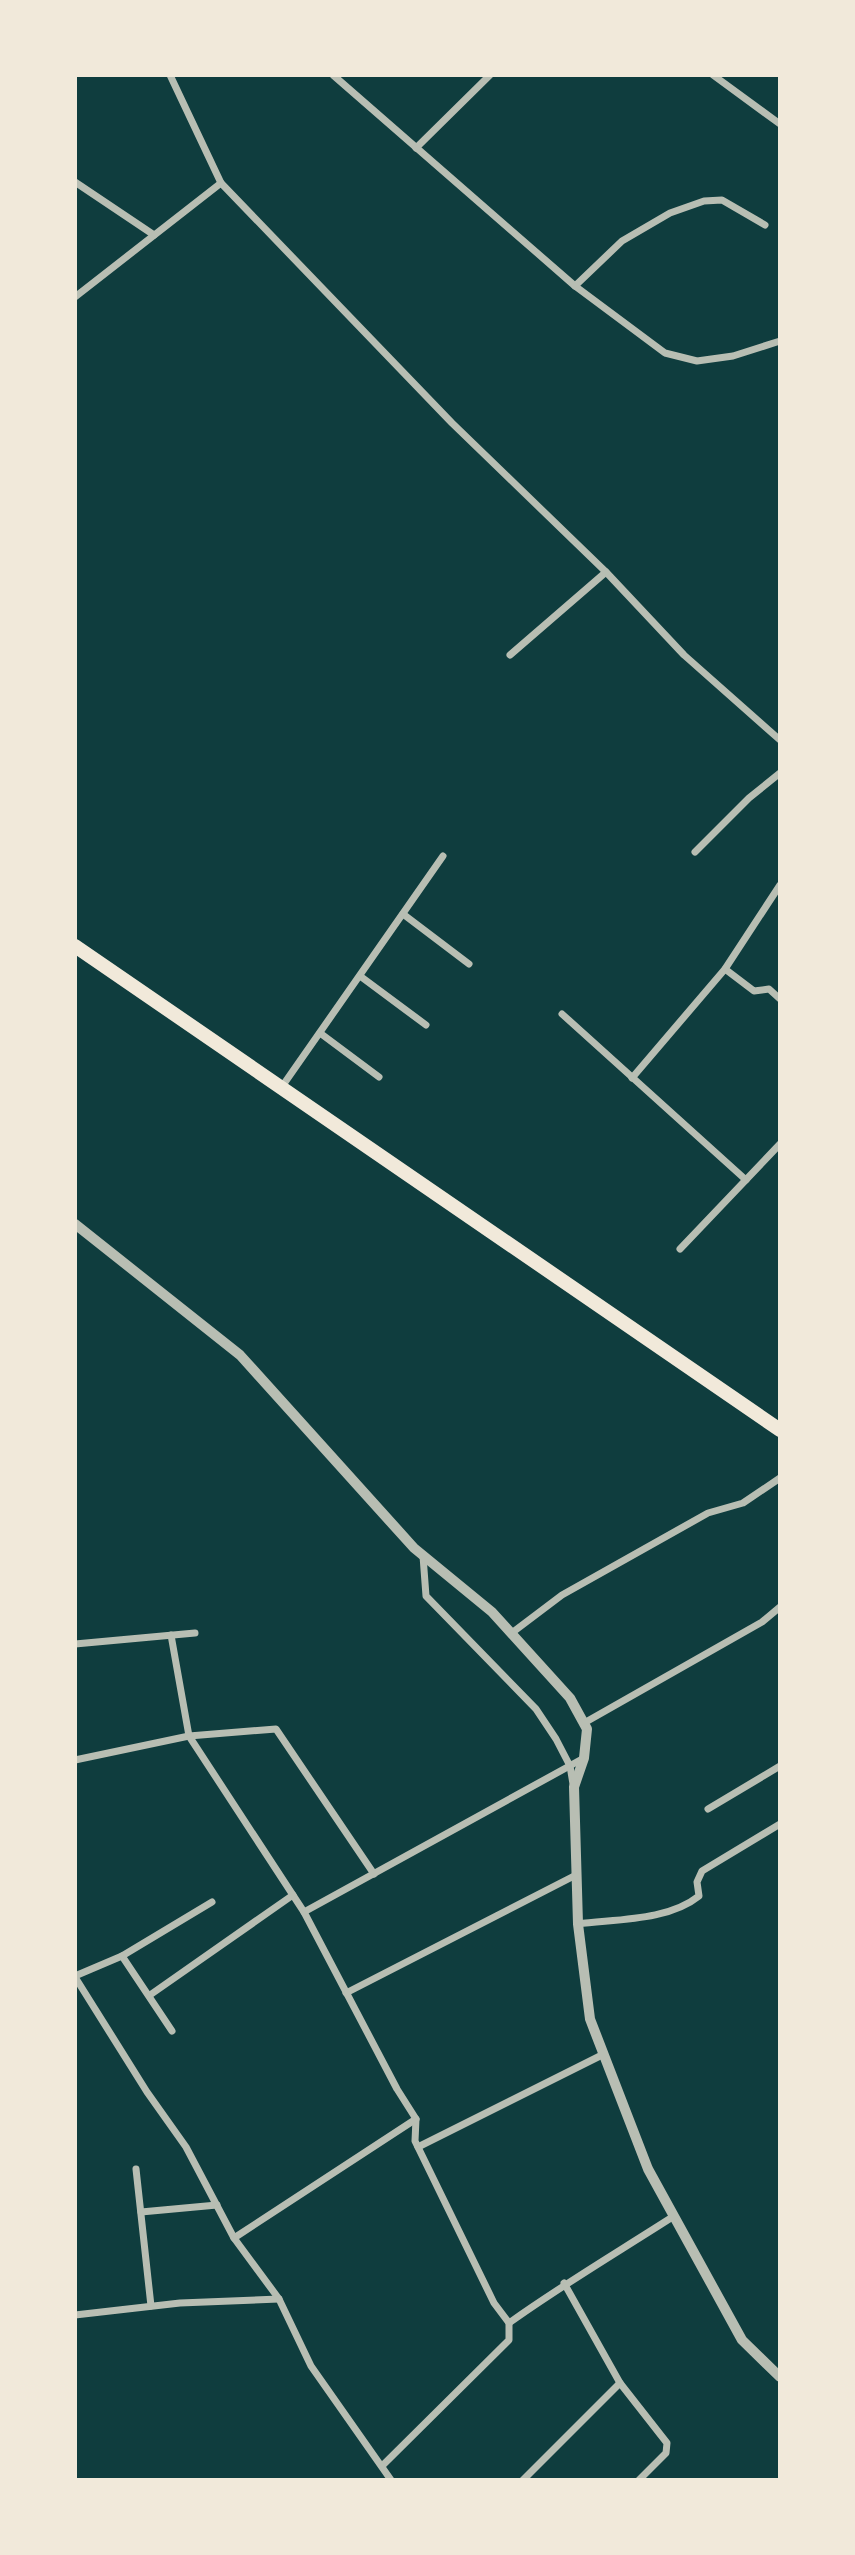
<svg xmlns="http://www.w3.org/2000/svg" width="855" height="2555" viewBox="0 0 855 2555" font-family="Lato,sans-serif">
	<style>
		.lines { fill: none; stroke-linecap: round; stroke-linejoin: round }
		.minor { stroke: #b8beb3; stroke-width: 7 }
		.tertiary { stroke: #b8beb3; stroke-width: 10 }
		.primary { stroke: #f1e9da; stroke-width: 14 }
	</style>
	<rect width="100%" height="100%" fill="#0f3d3e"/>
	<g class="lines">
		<g class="minor">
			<polyline points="170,75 221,183"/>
			<polyline points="333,75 575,286 665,353 697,361 733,356 780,341"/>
			<polyline points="713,75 780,124"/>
			<polyline points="416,148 490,75"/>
			<polyline points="75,182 154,235"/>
			<polyline points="575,286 622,241 670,213 704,201 722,200 765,225"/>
			<polyline points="75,297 221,183 452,423 606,572 684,655 780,740"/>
			<polyline points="510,655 606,572"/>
			<polyline points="695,852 749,798 780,773"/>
			<polyline points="403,914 469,964"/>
			<polyline points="725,969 754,991 769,989 780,999"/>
			<polyline points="360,976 426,1025"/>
			<polyline points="562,1014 746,1180"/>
			<polyline points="320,1033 379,1077"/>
			<polyline points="632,1078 725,969 780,885"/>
			<polyline points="281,1088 443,856"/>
			<polyline points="680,1249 780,1144"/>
			<polyline points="423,1556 426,1596 536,1709 556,1739 570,1766 573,1784"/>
			<polyline points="513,1632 562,1595 708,1513 743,1503 780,1478"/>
			<polyline points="171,1635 189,1736 304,1912 397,2089 416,2119 415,2141 494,2303 509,2323 509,2340 382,2466"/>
			<polyline points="75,1644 195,1633"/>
			<polyline points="584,1723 762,1622 780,1607"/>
			<polyline points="75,1760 189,1736 276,1729 374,1874"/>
			<polyline points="708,1809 780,1766"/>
			<polyline points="304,1912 584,1758"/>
			<path d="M578,1924C616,1919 668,1921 699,1896L697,1882L702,1871L780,1824"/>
			<polyline points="122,1956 172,2031"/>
			<polyline points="75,1976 122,1956 212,1902"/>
			<polyline points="75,1977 147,2092 186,2147 234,2238 279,2299 311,2366 391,2480"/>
			<polyline points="346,1993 576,1875"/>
			<polyline points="150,1995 293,1895"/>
			<polyline points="418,2147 604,2054"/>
			<polyline points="136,2169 151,2306"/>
			<polyline points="141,2212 217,2205"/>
			<polyline points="234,2238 416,2119"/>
			<polyline points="564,2283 620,2383 667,2443 666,2453 639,2480"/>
			<polyline points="75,2315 180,2303 279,2299"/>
			<path d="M509,2323C562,2285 618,2252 674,2216"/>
			<polyline points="523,2480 620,2383"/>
		</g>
		<polyline class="tertiary" points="75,1224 240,1355 414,1548 492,1612 570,1698 587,1729 584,1758 574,1787 578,1924 590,2019 648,2169 742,2340 780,2377"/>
		<polyline class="primary" points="75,946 780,1430"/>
	</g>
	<rect width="855" height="2555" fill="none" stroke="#f1e9da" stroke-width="154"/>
</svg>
